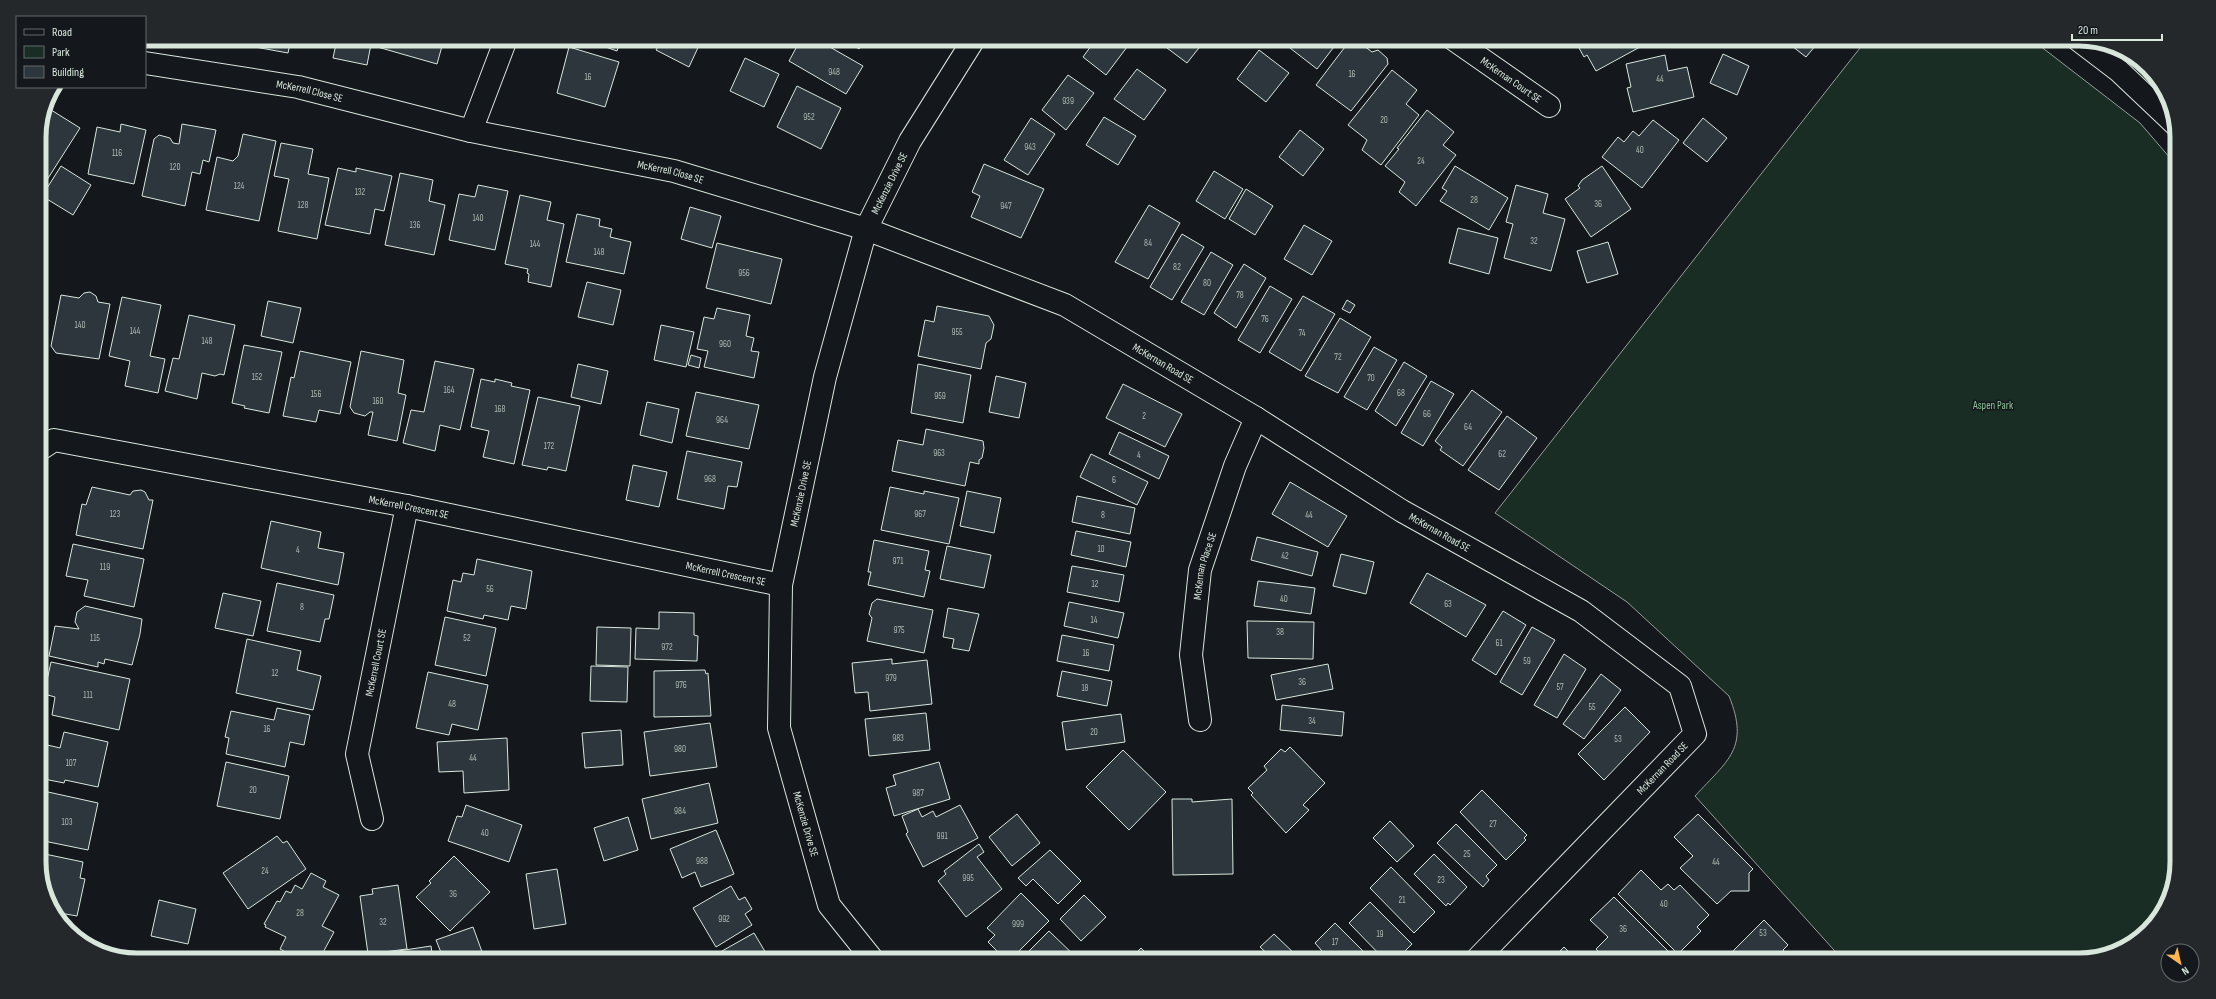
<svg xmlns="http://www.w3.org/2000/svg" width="2216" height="999" viewBox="0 0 2216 999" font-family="'Sofia Sans Condensed',sans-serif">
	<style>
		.green { fill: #1a2d24; stroke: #939e99 }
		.building { fill: #2c363c; stroke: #d8e6dc }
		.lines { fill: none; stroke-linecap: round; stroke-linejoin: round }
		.minor-casing { stroke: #d8e6dc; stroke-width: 24 }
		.minor { stroke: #14181c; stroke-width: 22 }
		.labels { text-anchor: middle; stroke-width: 3; stroke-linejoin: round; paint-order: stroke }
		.number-label { font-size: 9px; fill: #adbab4 }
		.street-label { font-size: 11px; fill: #d8e6dc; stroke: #14181c }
		.park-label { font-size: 11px; fill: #8ac095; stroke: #14181c }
		.rim { fill: none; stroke: #d8e6dc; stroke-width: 5 }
	</style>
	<rect width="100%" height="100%" fill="#14181c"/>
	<path class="green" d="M1867,39H2031L2140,123L2177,166V862L2169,900L2134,943L2080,960H1843L1695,796C1728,760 1750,748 1729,696L1627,602L1495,513Z"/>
	<g class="building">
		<polygon points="257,39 291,39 288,53 255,47"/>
		<polygon points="337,39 372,39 367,65 333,58"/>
		<polygon points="376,39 444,39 437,64 374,46"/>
		<polygon points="583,39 621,39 617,51"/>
		<polygon points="662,39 702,39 689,67 656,50"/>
		<polygon points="801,39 816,39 863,66 846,94 789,61"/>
		<polygon points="844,39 865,39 859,49"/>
		<polygon points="1092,39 1133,39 1106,75 1083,57 1091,46 1088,44"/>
		<polygon points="1161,39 1206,39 1187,63 1159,42"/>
		<polygon points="1282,39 1340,39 1317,69 1281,41"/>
		<polygon points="1351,39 1355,39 1372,52 1378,50 1387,58 1388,64 1351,111 1316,85"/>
		<polygon points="1574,39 1635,39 1640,47 1596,71 1587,55 1584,57"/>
		<polygon points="1783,39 1821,39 1806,57"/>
		<polygon points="569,47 619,62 605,107 557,93"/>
		<polygon points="1259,50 1289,73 1266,102 1237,79"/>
		<polygon points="1723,54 1749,66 1737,95 1710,83"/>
		<polygon points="1665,55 1668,71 1687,67 1694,97 1633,112 1627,88 1631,87 1626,64"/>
		<polygon points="745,58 779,74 764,107 730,91"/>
		<polygon points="1137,69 1166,90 1144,120 1114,99"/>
		<polygon points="1392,70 1417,90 1406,104 1419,115 1381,165 1362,150 1367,140 1348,125"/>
		<polygon points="1068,75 1094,93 1066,130 1042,110"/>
		<polygon points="797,86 841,108 821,149 777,127"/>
		<polygon points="48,108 80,128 45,183 39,179 39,131 44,112 45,112"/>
		<polygon points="1427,110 1454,132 1443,145 1456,155 1416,206 1399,192 1405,182 1385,166 1399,149 1397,148"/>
		<polygon points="1104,117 1136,136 1118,165 1086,145"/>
		<polygon points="1031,118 1055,134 1028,175 1004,160"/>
		<polygon points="1703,118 1727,138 1707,162 1683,143"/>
		<polygon points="1653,120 1679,140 1642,188 1602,157 1618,137 1624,142 1633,131 1639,136"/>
		<polygon points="121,124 146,130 134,184 88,174 97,127 120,132"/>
		<polygon points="182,124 216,130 209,162 203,160 200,174 192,172 185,206 142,196 154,139 159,135 170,138 173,143 179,144"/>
		<polygon points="1300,130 1324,149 1303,176 1279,157"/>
		<polygon points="243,134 276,141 259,221 206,210 217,157 233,161 238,156"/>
		<polygon points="281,143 313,149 308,174 329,178 317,239 278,231 289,179 274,176"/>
		<polygon points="984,164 1044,189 1021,238 971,217 980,196 972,192"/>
		<polygon points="61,166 91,185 73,215 42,196"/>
		<polygon points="1455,166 1508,198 1489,230 1440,201 1447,191 1442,188"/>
		<polygon points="1602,166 1631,209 1591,237 1565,199 1580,188 1578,186 1582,180"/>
		<polygon points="338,168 356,172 356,168 392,176 384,211 375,209 370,234 325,225"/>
		<polygon points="1214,171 1243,189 1225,219 1196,201"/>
		<polygon points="400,173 433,180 429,201 445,205 434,255 385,245"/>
		<polygon points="478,185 508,191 495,250 449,240 459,194 475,197"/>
		<polygon points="1516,185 1548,194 1543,213 1565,219 1551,271 1504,258 1513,224 1506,222"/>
		<polygon points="1246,189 1273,206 1255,235 1229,219"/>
		<polygon points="520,195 551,202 547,220 564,224 551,287 528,282 529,274 527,273 528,269 505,264"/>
		<polygon points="1149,205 1180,223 1148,279 1115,262"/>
		<polygon points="690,207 721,216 712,248 681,239"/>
		<polygon points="577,214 600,219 599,226 612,229 610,237 631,242 624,274 566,262"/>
		<polygon points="1304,225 1332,241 1312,275 1284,259"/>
		<polygon points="1458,228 1498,238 1489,274 1449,263"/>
		<polygon points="1182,234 1204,247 1172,300 1150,287"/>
		<polygon points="1608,242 1618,274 1587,283 1577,251"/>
		<polygon points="717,243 782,259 771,304 706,288"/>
		<polygon points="1211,252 1233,265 1204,315 1181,302"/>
		<polygon points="1244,264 1266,278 1236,328 1214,313"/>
		<polygon points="587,282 621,290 613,325 578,317"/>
		<polygon points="1270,286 1292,299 1260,353 1238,340"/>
		<polygon points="90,292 96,296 98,302 110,304 99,359 56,353 51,346 61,295 79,298 84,293"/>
		<polygon points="1303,296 1335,314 1301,371 1269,352"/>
		<polygon points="122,297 161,305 150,356 165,359 158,393 125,386 130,361 109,356"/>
		<polygon points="1347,300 1355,305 1350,313 1342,309"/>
		<polygon points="268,301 301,308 293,343 261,336"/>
		<polygon points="937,306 989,316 994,325 991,339 986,343 981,369 918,356 925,320 934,322"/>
		<polygon points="717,308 750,315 746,336 754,338 751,351 759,352 754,378 704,367 708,351 697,349 704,317 714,319"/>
		<polygon points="189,315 235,325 224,375 220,374 215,376 202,373 197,399 165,391 173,358 179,359"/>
		<polygon points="1340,318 1371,337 1338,393 1305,376"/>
		<polygon points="39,319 46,339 39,341"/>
		<polygon points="661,325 694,332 686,367 654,360"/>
		<polygon points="244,345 282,352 269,413 244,408 245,406 232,403"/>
		<polygon points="1374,347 1397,360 1367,410 1344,397"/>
		<polygon points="300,351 351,362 340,414 319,410 316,422 283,416 291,377 294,378"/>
		<polygon points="361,351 404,360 398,393 406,395 397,441 368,435 373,412 370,412 365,416 354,413 350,407"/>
		<polygon points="691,355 701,358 699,368 688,365"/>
		<polygon points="435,361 474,369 460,430 440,425 435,451 403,443 411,410 424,412"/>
		<polygon points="1404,362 1427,376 1396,426 1375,411"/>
		<polygon points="578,364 608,371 601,404 571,397"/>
		<polygon points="918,364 971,375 963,423 911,413"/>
		<polygon points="996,376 1026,383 1019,418 989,412"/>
		<polygon points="481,379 495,382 495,379 512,383 511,386 530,390 514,464 483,457 489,431 471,427"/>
		<polygon points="1431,381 1454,394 1423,446 1401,433"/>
		<polygon points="1123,384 1182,414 1165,447 1106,418"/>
		<polygon points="1472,390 1502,412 1463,466 1440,450 1442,447 1435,441"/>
		<polygon points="696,392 759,405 749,449 686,436"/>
		<polygon points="538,397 580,406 566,471 548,467 547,470 522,465"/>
		<polygon points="647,402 679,409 672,443 640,435"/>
		<polygon points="1507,416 1537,438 1499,490 1468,470"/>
		<polygon points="926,429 983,441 984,448 982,458 979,460 979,464 970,462 965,486 892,471 898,440 923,445"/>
		<polygon points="1119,432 1169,456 1159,479 1109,454"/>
		<polygon points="687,451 742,462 737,487 728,486 724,509 677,499"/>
		<polygon points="1091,454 1148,482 1137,505 1080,477"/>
		<polygon points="633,465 667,472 659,507 626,500"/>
		<polygon points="1290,482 1347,516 1328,547 1272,514"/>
		<polygon points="92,487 130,495 133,491 141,490 145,492 149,500 153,500 143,549 76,535 82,504 86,505"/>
		<polygon points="890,487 924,494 924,491 959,498 949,544 881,530"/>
		<polygon points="967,491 1001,498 994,533 960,526"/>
		<polygon points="1077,496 1135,508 1130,534 1072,522"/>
		<polygon points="271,521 321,532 318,548 344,553 338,585 261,568"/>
		<polygon points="1076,531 1131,542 1126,567 1071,555"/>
		<polygon points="1257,537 1318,552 1312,576 1251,560"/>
		<polygon points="874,540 929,551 925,570 930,571 924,597 868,585 871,572 868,572"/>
		<polygon points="73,544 144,559 134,607 84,596 88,580 66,576"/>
		<polygon points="947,546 991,555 984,588 940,579"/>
		<polygon points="1341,554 1374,562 1366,594 1333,586"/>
		<polygon points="477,559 532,571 526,609 511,606 508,620 484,615 483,619 447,611 453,580 461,582 463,573 474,575"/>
		<polygon points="1072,566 1124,575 1119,602 1067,592"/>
		<polygon points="1427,573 1486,605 1466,637 1410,603"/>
		<polygon points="1258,581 1315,588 1311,614 1254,606"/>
		<polygon points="277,583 334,595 329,619 325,619 320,642 267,631"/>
		<polygon points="223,593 261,601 253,636 215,628"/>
		<polygon points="877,599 933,610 924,653 867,641 872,618 869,614 872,603"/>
		<polygon points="1069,602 1124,613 1118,638 1064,626"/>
		<polygon points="85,606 142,619 140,634 132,665 105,659 104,664 98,662 98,667 49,656 55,626 79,629 75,622 77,612"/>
		<polygon points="948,608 979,614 969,651 952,648 954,639 943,637"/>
		<polygon points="1503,611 1526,625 1496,675 1472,660"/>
		<polygon points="659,612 694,613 694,635 698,636 697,661 635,659 636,628 659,629"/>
		<polygon points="445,617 496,628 486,676 435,665"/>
		<polygon points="1247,621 1314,622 1313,659 1248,658"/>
		<polygon points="597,627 631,628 630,666 596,665"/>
		<polygon points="1532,627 1555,640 1522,695 1500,682"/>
		<polygon points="1062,635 1114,645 1109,671 1057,661"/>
		<polygon points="247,639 301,651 297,670 321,676 313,710 236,693"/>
		<polygon points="1564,654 1586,669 1557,718 1534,705"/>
		<polygon points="892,659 892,664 927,660 932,704 870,711 868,692 855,693 852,663"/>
		<polygon points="51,662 130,679 119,730 52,715 55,697 44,694"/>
		<polygon points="1328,664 1333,689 1276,700 1271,675"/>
		<polygon points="591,666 628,667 627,702 590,701"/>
		<polygon points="705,670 706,674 708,673 711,716 654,717 654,671"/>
		<polygon points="1062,671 1112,681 1107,706 1057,696"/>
		<polygon points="428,672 488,685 478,730 452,724 449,735 416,728"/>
		<polygon points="1601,674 1621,690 1584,739 1563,724"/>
		<polygon points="1282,705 1344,712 1342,736 1280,730"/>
		<polygon points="1625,707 1650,732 1604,780 1578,754"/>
		<polygon points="277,708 310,715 304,745 290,742 285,767 226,754 229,738 225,737 231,711 274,720"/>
		<polygon points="926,713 930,750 869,756 865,719"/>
		<polygon points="1121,714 1125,742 1066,750 1062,722"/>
		<polygon points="710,723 717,767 650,776 644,732"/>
		<polygon points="621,730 623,765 585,768 582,733"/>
		<polygon points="64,732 108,742 98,787 65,780 64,783 39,778 39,743 60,748"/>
		<polygon points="507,738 509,790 464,793 463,771 439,772 437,742"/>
		<polygon points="1290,747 1325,783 1303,805 1309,810 1286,833 1251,795 1253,793 1248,788 1267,770 1264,766 1281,749 1285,752"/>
		<polygon points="1123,750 1166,792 1129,830 1086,787"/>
		<polygon points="226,762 289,776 280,819 217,806"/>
		<polygon points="939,762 950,799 894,816 886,788 896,785 893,775"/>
		<polygon points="709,783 718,823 651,839 642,799"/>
		<polygon points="39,790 98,803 88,850 39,840"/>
		<polygon points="1482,790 1527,835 1524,838 1526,840 1506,860 1460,812"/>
		<polygon points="1172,799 1192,799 1192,802 1232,799 1233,874 1173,875"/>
		<polygon points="466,805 522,825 509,862 448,841 457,816 462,817"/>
		<polygon points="960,805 978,838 923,867 906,834 908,832 902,816 918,809 922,817 933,811 936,817"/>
		<polygon points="1017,814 1040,843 1012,866 989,837"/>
		<polygon points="1698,814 1753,869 1749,873 1749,891 1731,891 1717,904 1680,868 1693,856 1674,837"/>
		<polygon points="628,817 638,850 604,861 594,828"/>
		<polygon points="1390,821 1414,846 1397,862 1373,838"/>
		<polygon points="1456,824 1497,865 1486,876 1489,880 1483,887 1437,843"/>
		<polygon points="716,830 734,874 701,887 695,872 682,878 670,849"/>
		<polygon points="277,836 283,843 287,841 306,869 248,909 223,873"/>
		<polygon points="979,844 984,852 977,857 1002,889 966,917 938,881 946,874 944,871"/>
		<polygon points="1050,850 1081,881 1058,904 1033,879 1026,886 1018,878"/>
		<polygon points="40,853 83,862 80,878 85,879 77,916 54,912 39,869"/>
		<polygon points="1434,854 1467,887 1450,905 1448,903 1446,906 1414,874"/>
		<polygon points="454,856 490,892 450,931 416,897 431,883 429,881"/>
		<polygon points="1391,867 1435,912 1414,933 1370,888"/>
		<polygon points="557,869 566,924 534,929 526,874"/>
		<polygon points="1641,870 1661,890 1668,884 1674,890 1680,885 1709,915 1697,927 1701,931 1678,954 1618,894"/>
		<polygon points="311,873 326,881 323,887 339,895 322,926 334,932 319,960 301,960 280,949 286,937 265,927 266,925 264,924 277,901 280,902 286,891 291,893 295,885 302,889"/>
		<polygon points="398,885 407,949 368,954 360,896 373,894 372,889"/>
		<polygon points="731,886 739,900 745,897 752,909 745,914 752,925 716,947 693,908"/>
		<polygon points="1021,893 1049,921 1010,960 1006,960 988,942 995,935 987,928"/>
		<polygon points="1084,895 1106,917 1081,941 1060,919"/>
		<polygon points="1614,897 1670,953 1669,960 1607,960 1596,949 1608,937 1590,920"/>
		<polygon points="159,900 196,909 188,944 151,936"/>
		<polygon points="1370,902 1412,944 1404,952 1410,958 1408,960 1385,960 1349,923"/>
		<polygon points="1764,920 1788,945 1783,950 1792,960 1724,960"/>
		<polygon points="1335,923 1372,960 1331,960 1322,951 1315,943"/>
		<polygon points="473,927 485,960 444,960 436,940"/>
		<polygon points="1049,931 1079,960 1020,960"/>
		<polygon points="754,933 770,960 706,960"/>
		<polygon points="1274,934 1298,957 1296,960 1274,960 1260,947"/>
		<polygon points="431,946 433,960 399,960 398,951"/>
		<polygon points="1564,947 1577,960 1551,960"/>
		<polygon points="1141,948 1153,960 1129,960"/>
	</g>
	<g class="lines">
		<g class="minor-casing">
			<g id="minor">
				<path id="s1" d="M1453,39L1549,106"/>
				<polyline points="2077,39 2119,71 2175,124"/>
				<path id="s2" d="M145,63L298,87L471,131L674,171L866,229L1065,305L1256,418L1402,511L1581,611L1680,686L1695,734L1476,960"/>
				<polyline points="471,131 506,39"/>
				<path id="s3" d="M39,450L54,440L407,506L781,585"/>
				<path id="s4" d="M1200,720L1191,655L1200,570L1235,466L1256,418"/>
				<path id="s5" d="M372,819L357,754L407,506"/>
				<path id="s6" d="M873,960L829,905L779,728L781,585L825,377L866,229L910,141L974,39"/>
			</g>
		</g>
		<use href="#minor" class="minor"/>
	</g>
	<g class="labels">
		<g class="number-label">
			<text x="834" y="75">948</text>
			<text x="1352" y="77">16</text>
			<text x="588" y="80">16</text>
			<text x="1660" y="82">44</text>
			<text x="1068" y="104">939</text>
			<text x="809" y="120">952</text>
			<text x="1384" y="123">20</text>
			<text x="1030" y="150">943</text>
			<text x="1640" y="153">40</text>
			<text x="117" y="156">116</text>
			<text x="1421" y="164">24</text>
			<text x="175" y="170">120</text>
			<text x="239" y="189">124</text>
			<text x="360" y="195">132</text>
			<text x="1474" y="203">28</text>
			<text x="1598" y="207">36</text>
			<text x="303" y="208">128</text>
			<text x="1006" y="209">947</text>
			<text x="478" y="221">140</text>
			<text x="415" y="228">136</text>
			<text x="1534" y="244">32</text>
			<text x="1148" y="246">84</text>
			<text x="535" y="247">144</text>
			<text x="599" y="255">148</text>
			<text x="1177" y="270">82</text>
			<text x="744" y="276">956</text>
			<text x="1207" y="286">80</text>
			<text x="1240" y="298">78</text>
			<text x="1265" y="322">76</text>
			<text x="80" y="328">140</text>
			<text x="135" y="334">144</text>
			<text x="957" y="335">955</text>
			<text x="1302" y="336">74</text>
			<text x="207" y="344">148</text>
			<text x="725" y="347">960</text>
			<text x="1338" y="360">72</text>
			<text x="257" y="380">152</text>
			<text x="1371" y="381">70</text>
			<text x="449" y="393">164</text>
			<text x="1401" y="396">68</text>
			<text x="316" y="397">156</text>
			<text x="940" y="399">959</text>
			<text x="378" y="404">160</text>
			<text x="500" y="412">168</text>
			<text x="1427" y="417">66</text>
			<text x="1144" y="419">2</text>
			<text x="722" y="423">964</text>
			<text x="1468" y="430">64</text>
			<text x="549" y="449">172</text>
			<text x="939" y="456">963</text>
			<text x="1502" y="457">62</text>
			<text x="1139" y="458">4</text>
			<text x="710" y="482">968</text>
			<text x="1114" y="483">6</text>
			<text x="115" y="517">123</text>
			<text x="920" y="517">967</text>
			<text x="1103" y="518">8</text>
			<text x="1309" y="518">44</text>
			<text x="1101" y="552">10</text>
			<text x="298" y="553">4</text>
			<text x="1285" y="559">42</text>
			<text x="898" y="564">971</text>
			<text x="105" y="570">119</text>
			<text x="1095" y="587">12</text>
			<text x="490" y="592">56</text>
			<text x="1284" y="602">40</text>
			<text x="1448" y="607">63</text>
			<text x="302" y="610">8</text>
			<text x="1094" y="623">14</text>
			<text x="899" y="633">975</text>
			<text x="1280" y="635">38</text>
			<text x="95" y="641">115</text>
			<text x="467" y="641">52</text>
			<text x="1499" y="646">61</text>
			<text x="667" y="650">972</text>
			<text x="1086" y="656">16</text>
			<text x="1527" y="664">59</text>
			<text x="275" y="676">12</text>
			<text x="891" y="681">979</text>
			<text x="1302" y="685">36</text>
			<text x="681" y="688">976</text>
			<text x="1560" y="690">57</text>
			<text x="1085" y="691">18</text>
			<text x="88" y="698">111</text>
			<text x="452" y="707">48</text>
			<text x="1592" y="710">55</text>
			<text x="1312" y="724">34</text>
			<text x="267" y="732">16</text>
			<text x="1094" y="735">20</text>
			<text x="898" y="741">983</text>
			<text x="1618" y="742">53</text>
			<text x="680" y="752">980</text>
			<text x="473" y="761">44</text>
			<text x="71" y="766">107</text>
			<text x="253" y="793">20</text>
			<text x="918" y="796">987</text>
			<text x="680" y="814">984</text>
			<text x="67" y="825">103</text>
			<text x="1493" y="827">27</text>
			<text x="485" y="836">40</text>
			<text x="942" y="839">991</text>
			<text x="1467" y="857">25</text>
			<text x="702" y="864">988</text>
			<text x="1716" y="865">44</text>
			<text x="265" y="874">24</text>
			<text x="968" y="881">995</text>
			<text x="1441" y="883">23</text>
			<text x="453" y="897">36</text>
			<text x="1402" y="903">21</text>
			<text x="1664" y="907">40</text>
			<text x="300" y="916">28</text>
			<text x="724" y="922">992</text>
			<text x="383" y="925">32</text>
			<text x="1018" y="927">999</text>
			<text x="1623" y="932">36</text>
			<text x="1763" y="936">53</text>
			<text x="1380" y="937">19</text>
			<text x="1335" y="945">17</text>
		</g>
		<g class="street-label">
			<text dy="4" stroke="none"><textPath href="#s1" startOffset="71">McKernan Court SE</textPath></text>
			<text dy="4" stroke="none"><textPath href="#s2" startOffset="167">McKerrell Close SE</textPath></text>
			<text dy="4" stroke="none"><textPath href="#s2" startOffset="537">McKerrell Close SE</textPath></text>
			<text dy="4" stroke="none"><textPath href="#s6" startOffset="815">McKenzie Drive SE</textPath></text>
			<text dy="4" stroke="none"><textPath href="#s2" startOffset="1068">McKernan Road SE</textPath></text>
			<text dy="4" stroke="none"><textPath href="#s6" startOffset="491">McKenzie Drive SE</textPath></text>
			<text dy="4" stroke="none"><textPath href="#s3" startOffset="379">McKerrell Crescent SE</textPath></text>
			<text dy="4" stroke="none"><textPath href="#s2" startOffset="1392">McKernan Road SE</textPath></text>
			<text dy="4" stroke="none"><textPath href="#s4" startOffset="156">McKernan Place SE</textPath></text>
			<text dy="4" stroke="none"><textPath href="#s3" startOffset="703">McKerrell Crescent SE</textPath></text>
			<text dy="4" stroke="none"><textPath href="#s5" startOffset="160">McKerrell Court SE</textPath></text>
			<text transform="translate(1662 768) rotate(-46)" y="4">McKernan Road SE</text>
			<text transform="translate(806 824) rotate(74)" y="4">McKenzie Drive SE</text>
		</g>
		<g class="park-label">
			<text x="1993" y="409">Aspen Park</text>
		</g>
	</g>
	<path d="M0 0H2216V999H0ZM137 46H2079A91 91 0 0 1 2170 137V862A91 91 0 0 1 2079 953H137A91 91 0 0 1 46 862V137A91 91 0 0 1 137 46Z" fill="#24282b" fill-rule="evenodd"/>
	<path class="rim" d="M137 46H2079A91 91 0 0 1 2170 137V862A91 91 0 0 1 2079 953H137A91 91 0 0 1 46 862V137A91 91 0 0 1 137 46Z"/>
	<rect x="16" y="16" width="130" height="72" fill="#14181c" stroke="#626a69"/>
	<rect x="24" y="29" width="20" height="6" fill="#14181c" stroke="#626a69"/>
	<text x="52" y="36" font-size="12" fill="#d8e6dc">Road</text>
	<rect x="24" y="46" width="20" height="12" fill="#1a2d24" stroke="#626a69"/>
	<text x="52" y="56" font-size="12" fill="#d8e6dc">Park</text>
	<rect x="24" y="66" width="20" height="12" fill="#2c363c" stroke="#626a69"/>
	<text x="52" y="76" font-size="12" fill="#d8e6dc">Building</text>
	<g transform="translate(2180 963) rotate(146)"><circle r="19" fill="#14181c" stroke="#626a69"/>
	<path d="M0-3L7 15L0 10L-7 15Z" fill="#ffb74d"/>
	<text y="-6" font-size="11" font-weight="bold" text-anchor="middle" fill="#d8e6dc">N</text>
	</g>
	<path d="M2072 34v6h90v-6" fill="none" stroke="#d8e6dc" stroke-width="2"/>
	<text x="2078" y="34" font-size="12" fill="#d8e6dc" stroke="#14181c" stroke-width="3" paint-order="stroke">20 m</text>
</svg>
